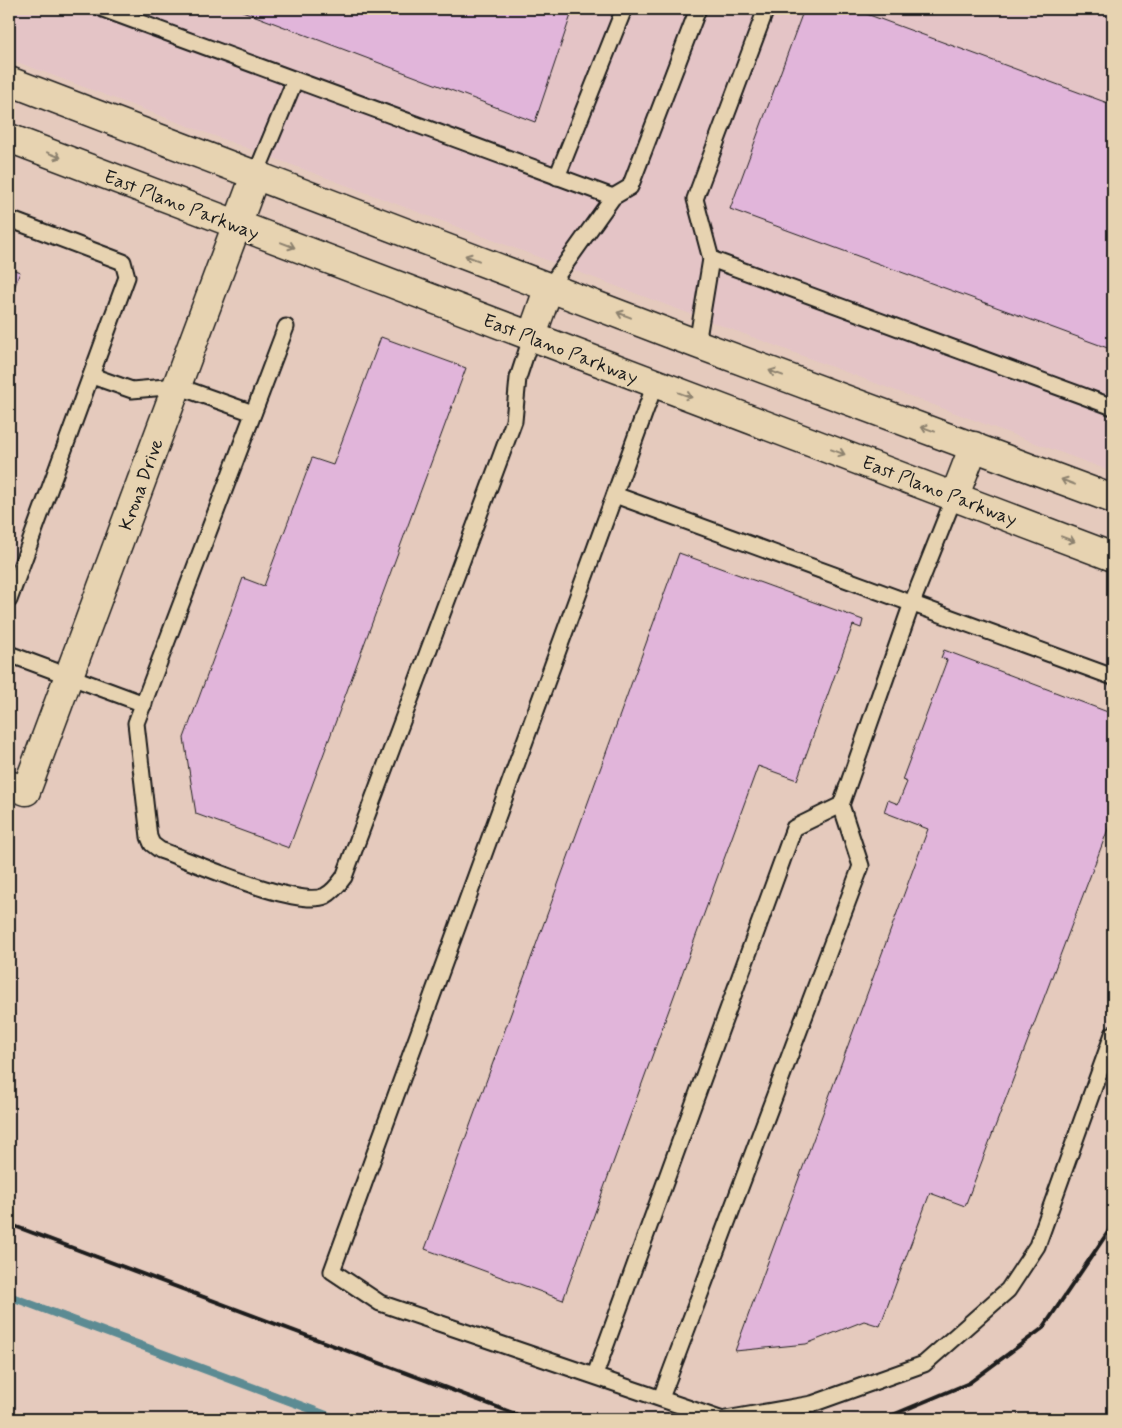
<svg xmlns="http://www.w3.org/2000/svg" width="1122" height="1428" viewBox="0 0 1122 1428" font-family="Mynerve,sans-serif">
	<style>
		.built { fill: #e4c4c6 }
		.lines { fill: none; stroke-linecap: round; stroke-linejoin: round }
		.stream { stroke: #5c8b93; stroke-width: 8 }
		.building { fill: #e1b5da; stroke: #1c1c1c }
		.service-casing { stroke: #1c1c1c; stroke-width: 19 }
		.minor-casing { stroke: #1c1c1c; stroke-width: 31 }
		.primary-casing { stroke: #1c1c1c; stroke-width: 31 }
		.service { stroke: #e7d3b1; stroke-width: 15 }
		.minor { stroke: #e7d3b1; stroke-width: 28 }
		.primary { stroke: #e7d3b1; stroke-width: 28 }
		.rail { stroke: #1c1c1c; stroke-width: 4 }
		.oneway { stroke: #8c816e }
		.labels { text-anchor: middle; stroke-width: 4; stroke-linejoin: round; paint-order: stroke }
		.street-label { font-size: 19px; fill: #1c1c1c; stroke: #e7d3b1 }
	</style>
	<rect width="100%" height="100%" fill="#e5cabd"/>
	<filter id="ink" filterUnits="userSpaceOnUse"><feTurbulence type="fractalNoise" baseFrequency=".02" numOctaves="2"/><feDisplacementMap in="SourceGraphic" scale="10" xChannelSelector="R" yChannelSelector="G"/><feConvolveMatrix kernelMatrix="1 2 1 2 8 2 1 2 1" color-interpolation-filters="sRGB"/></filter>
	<g filter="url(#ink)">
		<polygon class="built" points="9,9 1113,9 1113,472 9,59"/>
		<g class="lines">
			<polyline class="stream" points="9,1296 337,1419"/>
		</g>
		<g class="building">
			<polygon points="237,9 573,9 535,122"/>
			<polygon points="804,9 853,9 1113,105 1113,350 730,209"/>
			<polygon points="9,268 20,272 9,302"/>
			<polygon points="381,337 466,368 289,848 196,814 184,738 243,578 264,586 312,458 333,465"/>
			<polygon points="679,553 863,620 861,628 853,625 797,780 758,766 563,1300 425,1249"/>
			<polygon points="944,650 1113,714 1113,816 965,1206 930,1193 880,1326 864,1321 806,1344 735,1351 928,829 884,812 888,800 898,804 907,782 902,780 947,660 941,658"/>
		</g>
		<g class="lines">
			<g class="service-casing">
				<g id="service">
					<polyline points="103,9 613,197"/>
					<polyline points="255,176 295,80"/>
					<polyline points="557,177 624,9"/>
					<polyline points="9,219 123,262 127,277 9,600"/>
					<polyline points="711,259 1113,407"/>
					<polyline points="549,287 613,197 630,187 698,9"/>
					<path d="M286,327L136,723L149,837L152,844L160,850C192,861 297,909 325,896C333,892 339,884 344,877L514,421L518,378L531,338"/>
					<polyline points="697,344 711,259 695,199 766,9"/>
					<polyline points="92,376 132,390 177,386 253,413"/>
					<polyline points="655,384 332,1271 380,1303 720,1419"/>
					<polyline points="615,495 1113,677"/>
					<polyline points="9,654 144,704"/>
					<polyline points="595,1375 794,828 841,805 912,603 955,495"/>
					<polyline points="661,1398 861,866 841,805"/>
					<polyline points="726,1419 812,1404 924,1364 1008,1290 1037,1246 1113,1034"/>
				</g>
			</g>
			<g class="minor-casing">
				<polyline id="minor" points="9,785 26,791 255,176"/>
			</g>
			<g class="primary-casing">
				<g id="primary">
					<polyline points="9,81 697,344 1113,499"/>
					<polyline points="9,138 1113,557"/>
					<polyline points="531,338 549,287"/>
					<polyline points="955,495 974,446"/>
				</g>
			</g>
			<use href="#service" class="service"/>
			<use href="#minor" class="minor"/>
			<use href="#primary" class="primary"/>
			<g class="rail">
				<polyline points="9,1224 529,1419"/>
				<polyline points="883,1419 969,1383 1043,1328 1108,1232 1113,1219"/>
			</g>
		</g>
		<defs><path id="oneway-shaft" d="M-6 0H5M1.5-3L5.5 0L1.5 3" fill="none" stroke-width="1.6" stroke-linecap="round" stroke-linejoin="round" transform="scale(1.25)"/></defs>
		<g class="oneway">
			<use href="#oneway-shaft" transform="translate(54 155) rotate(21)"/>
			<use href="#oneway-shaft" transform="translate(288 245) rotate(21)"/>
			<use href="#oneway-shaft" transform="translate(472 258) rotate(-159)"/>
			<use href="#oneway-shaft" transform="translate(624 315) rotate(-159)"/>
			<use href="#oneway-shaft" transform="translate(776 373) rotate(-160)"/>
			<use href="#oneway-shaft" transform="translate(685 395) rotate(20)"/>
			<use href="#oneway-shaft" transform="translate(928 429) rotate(-160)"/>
			<use href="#oneway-shaft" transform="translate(838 452) rotate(20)"/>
			<use href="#oneway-shaft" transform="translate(1068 482) rotate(-159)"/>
			<use href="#oneway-shaft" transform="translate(1068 539) rotate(21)"/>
		</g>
	</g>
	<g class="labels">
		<g class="street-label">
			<text transform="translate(182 204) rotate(21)" y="7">East Plano Parkway</text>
			<text transform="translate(561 348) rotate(21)" y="7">East Plano Parkway</text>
			<text transform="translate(140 484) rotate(-70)" y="7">Krona Drive</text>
			<text transform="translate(940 490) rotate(21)" y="7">East Plano Parkway</text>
		</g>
	</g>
	<rect width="1122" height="1428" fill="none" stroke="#e7d3b1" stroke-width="30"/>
	<rect x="15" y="15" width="1092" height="1398" fill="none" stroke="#1c1c1c" stroke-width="2" filter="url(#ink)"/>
</svg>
